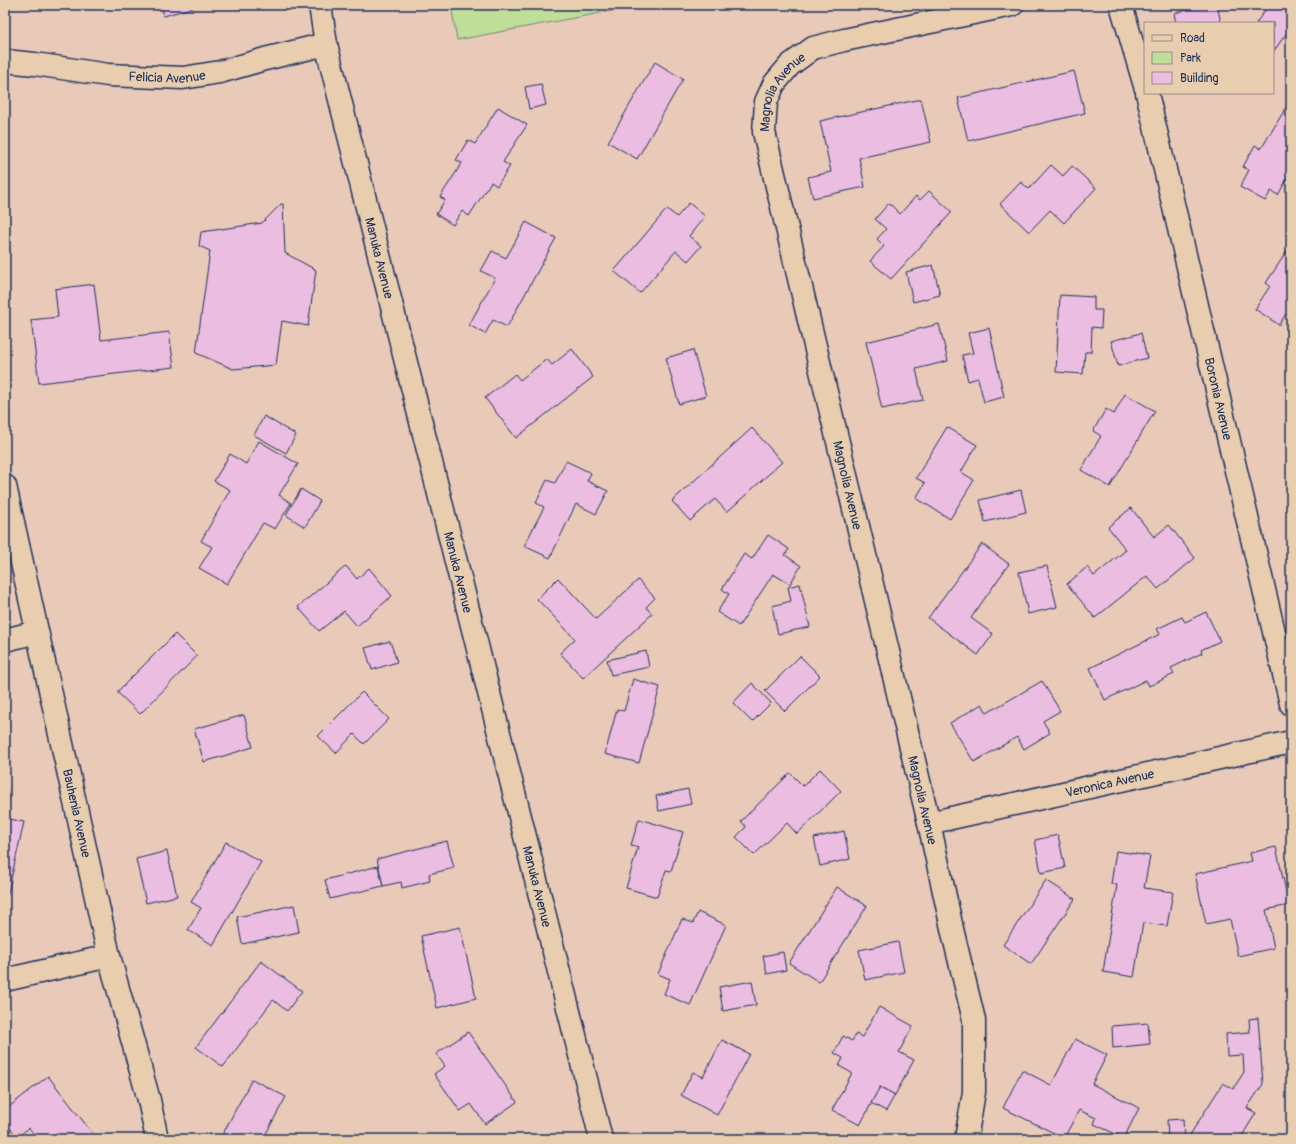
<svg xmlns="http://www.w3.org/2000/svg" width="1296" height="1144" viewBox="0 0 1296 1144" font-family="Pangolin,sans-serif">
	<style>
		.green { fill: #bfde97; stroke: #6d867a }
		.building { fill: #ebbde0; stroke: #1b2f5e }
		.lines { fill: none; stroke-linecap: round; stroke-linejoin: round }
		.street-casing { stroke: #1b2f5e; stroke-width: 25 }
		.street { stroke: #e8cdaf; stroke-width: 22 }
		.labels { text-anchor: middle; stroke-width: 3; stroke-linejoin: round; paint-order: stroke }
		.street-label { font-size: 13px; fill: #1b2f5e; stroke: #e8cdaf }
	</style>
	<rect width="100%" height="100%" fill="#e9cab9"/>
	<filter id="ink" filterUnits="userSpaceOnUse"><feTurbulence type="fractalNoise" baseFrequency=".025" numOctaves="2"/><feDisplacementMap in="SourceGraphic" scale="8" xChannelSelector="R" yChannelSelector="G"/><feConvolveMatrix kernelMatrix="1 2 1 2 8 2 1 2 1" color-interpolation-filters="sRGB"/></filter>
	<g filter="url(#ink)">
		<polygon class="green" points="451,5 643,5 457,40"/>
		<g class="building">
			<polygon points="161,5 201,5 164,16"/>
			<polygon points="1209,5 1217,5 1221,23 1176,23 1174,13"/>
			<polygon points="1269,5 1291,5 1291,27 1273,52 1273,23 1256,23"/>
			<polygon points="655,62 683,79 637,159 608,142"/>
			<polygon points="1074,71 1085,113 968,141 958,98"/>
			<polygon points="541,84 546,105 529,109 525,87"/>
			<polygon points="921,99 931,142 859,158 865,187 813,198 808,177 831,172 820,121"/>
			<polygon points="1287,106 1291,108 1291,156 1287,163 1291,165 1291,172 1278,195 1271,191 1265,201 1240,187 1249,170 1243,167 1255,145 1261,149"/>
			<polygon points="498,107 527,125 503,162 510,166 497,186 491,182 469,216 462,211 453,225 436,214 445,200 440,197 462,163 456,160 468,140 475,144"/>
			<polygon points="1051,165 1063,176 1072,166 1096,188 1064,223 1050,210 1029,232 1000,204 1021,182 1029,189"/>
			<polygon points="929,191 952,212 891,279 870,261 884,246 877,239 886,229 875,219 889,203 900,214 916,196 920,200"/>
			<polygon points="689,203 705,216 689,236 701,246 688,261 676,251 640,293 614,271 667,209 677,217"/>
			<polygon points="281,204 283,204 285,253 316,270 308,326 282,321 276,365 233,369 196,353 210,251 199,246 201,232 262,223"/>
			<polygon points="526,222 556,238 507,327 493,320 485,334 469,325 495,278 481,271 492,251 506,258"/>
			<polygon points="1291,245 1291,306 1279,325 1255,309 1270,286 1266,283"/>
			<polygon points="933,265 940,295 913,302 906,272"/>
			<polygon points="94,284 101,340 169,332 174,367 39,383 31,320 58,317 55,289"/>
			<polygon points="1060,295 1094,297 1094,310 1102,310 1101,328 1092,327 1091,352 1085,352 1083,374 1056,372"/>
			<polygon points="939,324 948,361 916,369 923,400 882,409 866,342"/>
			<polygon points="989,328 1004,397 984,402 978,378 968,381 962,355 973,353 968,333"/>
			<polygon points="1141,333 1147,358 1118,366 1111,341"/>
			<polygon points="572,349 593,377 516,438 485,398 515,374 520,380 547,359 552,365"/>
			<polygon points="693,350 706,396 679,404 666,358"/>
			<polygon points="1125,394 1155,411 1110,487 1081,470 1101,436 1093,431 1106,409 1114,414"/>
			<polygon points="264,416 296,435 286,453 254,435"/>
			<polygon points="947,427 977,445 961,472 974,480 950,519 916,498 925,483 916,478"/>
			<polygon points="752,428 782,462 727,512 715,499 690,521 672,501"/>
			<polygon points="259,441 298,464 279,495 291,503 275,529 263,523 227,584 199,568 212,547 201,541 230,490 214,481 230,454 246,464"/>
			<polygon points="566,461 591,473 587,481 608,491 596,514 576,504 550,558 524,546 544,507 536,503 547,480 555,483"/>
			<polygon points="301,489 320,501 305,527 286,515"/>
			<polygon points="1021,490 1026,512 985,522 980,500"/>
			<polygon points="1131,508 1154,537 1169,525 1195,558 1158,589 1147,576 1095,618 1067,584 1087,567 1094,576 1126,550 1108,527"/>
			<polygon points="768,535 789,549 785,555 801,566 790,584 773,574 739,626 717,612 729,594 722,589 744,554 752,559"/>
			<polygon points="982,544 1009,564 971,618 993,634 978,655 928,618"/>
			<polygon points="346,566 357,579 369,568 392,596 357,626 344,611 319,631 298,607"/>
			<polygon points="1047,566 1057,607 1028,614 1019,572"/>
			<polygon points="558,578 596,619 638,580 655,598 646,607 652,614 583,678 560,653 575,639 537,599"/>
			<polygon points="800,584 810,627 778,634 772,606 791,601 788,587"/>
			<polygon points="1206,612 1220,641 1201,650 1202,653 1171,668 1174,674 1149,686 1146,680 1105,700 1090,668 1160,634 1157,629 1182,617 1185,622"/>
			<polygon points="175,634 197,656 140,714 117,692"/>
			<polygon points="390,641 397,662 372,670 365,648"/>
			<polygon points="646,651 649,667 611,675 607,660"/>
			<polygon points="800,656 820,676 785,711 765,691"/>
			<polygon points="633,679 660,687 639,763 605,754 617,709 624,711"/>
			<polygon points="1042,681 1060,711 1043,721 1050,733 1024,749 1017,737 974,762 950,723 982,704 987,713"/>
			<polygon points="752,683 771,703 752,722 733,703"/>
			<polygon points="362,692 389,719 364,744 354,734 336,753 318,736"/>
			<polygon points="244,715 253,747 204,762 194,729"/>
			<polygon points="820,769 841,791 797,834 787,823 754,855 736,837 746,827 741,821 790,773 803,786"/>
			<polygon points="5,783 9,798 5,799"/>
			<polygon points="688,789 691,804 659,811 656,796"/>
			<polygon points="5,818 24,822 5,906"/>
			<polygon points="639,819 683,832 671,871 666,870 657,897 626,888 638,847 631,845"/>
			<polygon points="844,831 850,859 820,866 814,838"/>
			<polygon points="1058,835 1065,868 1041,873 1035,840"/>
			<polygon points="447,841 454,868 429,874 430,881 402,888 401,882 383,886 377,859"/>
			<polygon points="226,842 261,862 213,945 188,930 201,908 191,902"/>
			<polygon points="1276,847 1289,905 1266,910 1274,948 1238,956 1230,919 1206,924 1195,874 1252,861 1250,853"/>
			<polygon points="167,851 177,896 146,903 136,859"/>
			<polygon points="1116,851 1150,856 1144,888 1173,892 1167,926 1143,923 1134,977 1103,972 1117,885 1111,884"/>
			<polygon points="378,866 383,886 330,899 325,880"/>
			<polygon points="1046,880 1075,899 1031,964 1003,945"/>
			<polygon points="837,887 867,906 819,982 789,963"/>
			<polygon points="294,905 299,932 242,944 237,917"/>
			<polygon points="698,912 726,925 690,1005 664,994 670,979 658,974 682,919 693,923"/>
			<polygon points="460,927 476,998 437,1008 421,936"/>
			<polygon points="898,942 904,972 865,980 859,950"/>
			<polygon points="783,952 786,970 767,974 763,956"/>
			<polygon points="261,961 302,991 287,1011 273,1000 223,1067 196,1047"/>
			<polygon points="752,981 756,1005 723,1011 719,987"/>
			<polygon points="879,1007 913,1026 899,1052 914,1060 895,1095 880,1087 860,1125 832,1110 852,1073 839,1066 843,1058 834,1053 843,1036 852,1041 856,1034 862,1037"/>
			<polygon points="1258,1018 1263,1084 1247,1108 1256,1113 1240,1139 1190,1139 1188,1138 1223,1083 1233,1089 1244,1072 1243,1055 1227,1056 1226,1034 1250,1032 1249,1019"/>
			<polygon points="1148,1023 1150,1044 1113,1048 1112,1026"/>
			<polygon points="468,1032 517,1102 485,1124 471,1104 460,1111 434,1074 445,1066 436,1054"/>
			<polygon points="1075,1039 1107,1055 1092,1084 1139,1108 1124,1138 1094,1124 1096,1118 1079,1110 1064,1138 1003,1108 1022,1070 1051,1085"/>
			<polygon points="722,1040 749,1054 717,1115 681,1095 693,1072 703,1077"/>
			<polygon points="48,1076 97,1139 67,1139 64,1135 59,1139 38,1139 29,1128 17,1137 5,1121 5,1110"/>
			<polygon points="252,1079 286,1097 263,1139 220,1139"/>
			<polygon points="880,1087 895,1095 886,1111 871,1103"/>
			<polygon points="1183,1119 1184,1139 1168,1139 1167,1120"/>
		</g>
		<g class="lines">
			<g class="street-casing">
				<g id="street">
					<path id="s1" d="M320,5L326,44L601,1139"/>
					<polyline points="1121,5 1145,86"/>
					<path id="s2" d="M5,61L35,64L108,75L183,78L220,72L265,59L326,44"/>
					<path id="s3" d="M1147,93L1291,704"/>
					<path id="s4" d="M5,486L109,956L149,1100L157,1139"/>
					<polyline points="5,640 37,632"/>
					<path id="s5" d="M929,823L1291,742"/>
					<polyline points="5,980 109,956"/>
					<path id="s6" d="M966,1139L974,1092V1020L953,933L929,823L764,132L766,102L774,84L790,65L813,48L844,40L1012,5"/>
				</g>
			</g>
			<use href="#street" class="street"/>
		</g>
	</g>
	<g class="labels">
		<g class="street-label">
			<text dy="5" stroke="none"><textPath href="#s2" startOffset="163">Felicia Avenue</textPath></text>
			<text dy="5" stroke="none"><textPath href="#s6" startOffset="1078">Magnolia Avenue</textPath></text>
			<text dy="5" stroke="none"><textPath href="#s1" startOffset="260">Manuka Avenue</textPath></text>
			<text dy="5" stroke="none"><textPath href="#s3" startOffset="314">Boronia Avenue</textPath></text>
			<text transform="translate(848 485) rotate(77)" y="5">Magnolia Avenue</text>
			<text dy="5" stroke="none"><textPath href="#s1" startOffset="584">Manuka Avenue</textPath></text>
			<text dy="5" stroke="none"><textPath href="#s5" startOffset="185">Veronica Avenue</textPath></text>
			<text transform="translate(923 800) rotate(77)" y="5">Magnolia Avenue</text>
			<text dy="5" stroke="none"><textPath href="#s4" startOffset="335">Bauhenia Avenue</textPath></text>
			<text dy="5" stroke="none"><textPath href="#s1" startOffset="908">Manuka Avenue</textPath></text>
		</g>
	</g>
	<rect width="1296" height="1144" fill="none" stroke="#e8cdaf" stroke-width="20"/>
	<rect x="10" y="10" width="1276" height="1124" fill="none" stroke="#1b2f5e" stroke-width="1.5" filter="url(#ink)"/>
	<rect x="1144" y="22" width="130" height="72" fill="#e8cdaf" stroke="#968e8f"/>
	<rect x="1152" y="35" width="20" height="6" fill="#e8cdaf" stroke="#968e8f"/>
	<text x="1180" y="42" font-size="12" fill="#1b2f5e">Road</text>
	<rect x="1152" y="52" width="20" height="12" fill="#bfde97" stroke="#968e8f"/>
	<text x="1180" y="62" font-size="12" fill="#1b2f5e">Park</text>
	<rect x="1152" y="72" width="20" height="12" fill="#ebbde0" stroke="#968e8f"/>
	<text x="1180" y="82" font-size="12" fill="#1b2f5e">Building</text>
</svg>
